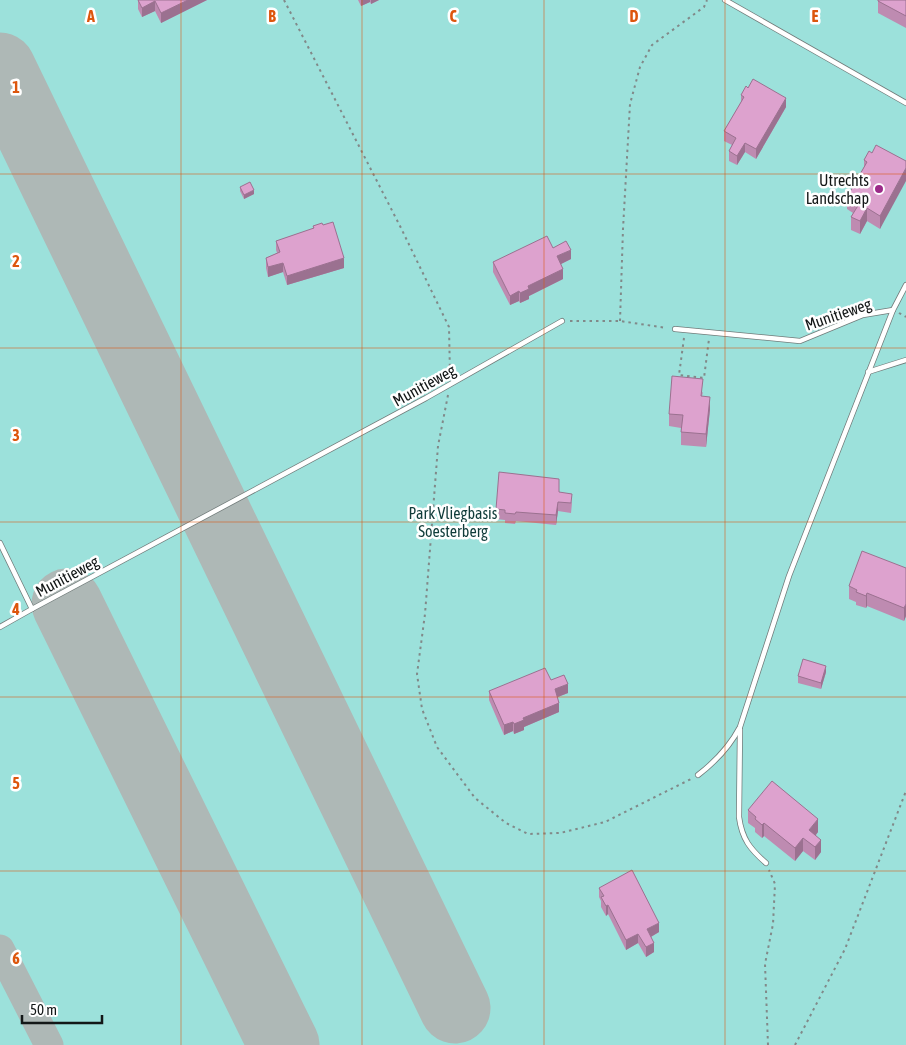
<svg xmlns="http://www.w3.org/2000/svg" width="906" height="1045" viewBox="0 0 906 1045" font-family="'Asap Condensed',sans-serif">
	<style>
		.green { fill: #9ce1db }
		.lines { fill: none; stroke-linecap: round; stroke-linejoin: round }
		.taxiway { stroke: #aeb8b6; stroke-width: 29 }
		.runway { stroke: #aeb8b6; stroke-width: 71 }
		.service-casing { stroke: #717b7a; stroke-width: 6 }
		.path { stroke: #818989; stroke-width: 2; stroke-dasharray: 2.5 4; stroke-linecap: butt }
		.service { stroke: #fff; stroke-width: 4.5 }
		.wall { fill: #be8bb1 }
		.shaded-wall { fill: #9b7190 }
		.building { fill: #dda2ce; stroke: #9b7190 }
		.grid { fill: none; stroke: #dd560d; stroke-width: 1; stroke-opacity: 0.55 }
		.poi-dot { fill: #9c2b89; stroke: #fff; stroke-width: 2 }
		.labels { text-anchor: middle; stroke-width: 5; stroke-linejoin: round; paint-order: stroke }
		.poi-label { font-size: 16px; fill: #131717; stroke: #fff; text-anchor: end }
		.street-label { font-size: 16px; fill: #131717; stroke: #fff }
		.park-label { font-size: 16px; fill: #103c3a; stroke: #fff }
		.grid-label { font-size: 16px; text-anchor: middle; font-weight: bold; fill: #dd560d; stroke: #fff; stroke-width: 5; stroke-linejoin: round; paint-order: stroke }
	</style>
	<rect width="100%" height="100%" fill="#e1edec"/>
	<rect class="green" x="0" y="0" width="906" height="1045"/>
	<g class="lines">
		<polyline class="taxiway" points="0,949 49,1045"/>
		<g class="runway">
			<polyline points="0,68 455,1008"/>
			<polyline points="67,604 284,1045"/>
		</g>
		<g class="service-casing">
			<g id="service">
				<polyline points="725,0 906,103"/>
				<polyline points="675,329 800,341 863,315 893,310"/>
				<polyline points="868,372 906,360"/>
				<polyline points="0,543 32,609"/>
				<polyline points="0,627 32,609 426,398 562,321"/>
				<path d="M740,729L739,817C742,839 750,849 766,863"/>
				<path d="M698,775C715,762 730,746 740,727L789,576L893,310L906,285"/>
			</g>
		</g>
		<g class="path">
			<polyline points="284,0 401,228 449,327 450,375"/>
			<polyline points="899,313 906,317"/>
			<polyline points="570,321 620,321 667,328"/>
			<polyline points="620,321 623,229 630,104 640,67 652,45 704,7 707,0"/>
			<polyline points="684,338 679,375 704,378 709,339"/>
			<polyline points="448,395 438,446 425,614 417,674 422,709 437,747 475,798 506,823 528,834 560,833 605,822 691,779"/>
			<polyline points="768,1045 765,964 773,924 775,884 769,870"/>
			<polyline points="795,1045 845,949 906,791"/>
		</g>
		<use href="#service" class="service"/>
	</g>
	<g class="wall">
		<polygon points="138,0 207,0 161,23 155,11 142,17 138,9"/>
		<polygon points="358,0 379,0 371,4 370,2 361,6"/>
		<polygon points="906,0 906,28 878,13 878,1"/>
		<polygon points="741,95 786,107 756,159 745,152 737,165 729,161 729,151 732,145 724,141 724,131 741,102"/>
		<polygon points="872,153 906,161 880,229 867,221 860,234 851,230 851,217 853,213 847,209 847,197 864,167 864,160"/>
		<polygon points="240,187 254,194 244,199 240,191"/>
		<polygon points="323,225 344,268 287,285 283,272 268,277 266,268 266,258 277,253 276,250 276,241 313,229 313,226"/>
		<polygon points="553,248 571,259 561,264 563,279 529,296 529,299 520,303 519,301 510,305 493,272 493,262"/>
		<polygon points="703,392 702,396 710,409 706,447 681,445 681,428 669,426 669,414"/>
		<polygon points="559,492 572,503 571,513 558,511 556,525 516,521 515,524 505,523 505,520 496,519 496,509"/>
		<polygon points="906,568 906,616 904,621 867,606 866,608 856,605 856,602 849,599 849,586"/>
		<polygon points="826,672 821,689 798,683 798,676"/>
		<polygon points="551,680 568,693 558,697 559,712 524,727 524,730 514,734 513,731 504,735 489,700 489,691"/>
		<polygon points="748,810 818,832 816,835 821,852 815,860 803,851 795,861 764,836 762,838 755,832 755,828 748,823"/>
		<polygon points="599,888 659,932 651,937 654,952 646,957 638,943 626,950 608,914 606,916 601,907 601,901 599,897"/>
	</g>
	<g class="shaded-wall">
		<polygon points="188,0 207,0 161,23 161,13"/>
		<polygon points="361,0 370,0 370,2 361,6"/>
		<polygon points="371,0 379,0 371,4"/>
		<polygon points="155,1 155,11 142,17 142,8"/>
		<polygon points="786,98 786,107 756,159 756,149"/>
		<polygon points="745,143 745,152 737,165 737,156"/>
		<polygon points="906,168 906,181 880,229 880,216"/>
		<polygon points="254,190 254,194 244,199 244,195"/>
		<polygon points="867,208 867,221 860,234 860,221"/>
		<polygon points="571,250 571,259 557,266 557,256"/>
		<polygon points="344,258 344,268 287,285 287,276"/>
		<polygon points="283,263 283,272 268,277 268,267"/>
		<polygon points="563,269 563,279 529,296 529,299 520,303 520,293 528,286"/>
		<polygon points="519,291 519,301 510,305 510,296"/>
		<polygon points="710,397 710,409 706,447 706,434"/>
		<polygon points="558,502 558,511 556,525 556,515"/>
		<polygon points="867,593 867,606 866,608 866,596"/>
		<polygon points="906,604 906,616 904,621 904,608"/>
		<polygon points="826,666 826,672 821,689 821,683"/>
		<polygon points="568,684 568,693 555,698 555,689"/>
		<polygon points="559,703 559,712 524,727 524,730 514,734 514,724 523,718"/>
		<polygon points="513,722 513,731 504,735 504,725"/>
		<polygon points="818,819 818,832 809,843 809,830"/>
		<polygon points="764,823 764,836 762,838 762,825"/>
		<polygon points="803,838 803,851 795,861 795,848"/>
		<polygon points="821,840 821,852 815,860 815,847"/>
		<polygon points="608,905 608,914 606,916 606,906"/>
		<polygon points="659,923 659,932 647,939 647,929"/>
		<polygon points="638,934 638,943 626,950 626,940"/>
		<polygon points="654,943 654,952 646,957 646,947"/>
	</g>
	<g class="building">
		<polygon points="138,0 188,0 161,13 155,1 142,8"/>
		<polygon points="878,0 906,0 906,16 878,1"/>
		<polygon points="753,79 786,98 756,149 745,143 737,156 729,151 736,138 724,131 744,97 741,95 746,86 748,88"/>
		<polygon points="876,145 906,161 906,168 880,216 867,208 860,221 851,217 859,204 847,197 867,162 864,160 869,151 872,153"/>
		<polygon points="250,182 254,190 244,195 240,187"/>
		<polygon points="333,222 344,258 287,276 283,263 268,267 266,258 280,252 276,241 314,228 313,226 322,223 323,225"/>
		<polygon points="547,236 553,248 566,241 571,250 557,256 563,269 528,286 529,289 520,293 519,291 510,296 493,262"/>
		<polygon points="672,376 703,379 701,396 710,397 706,434 681,432 683,415 669,414"/>
		<polygon points="499,472 559,479 559,492 572,494 571,503 558,502 556,515 516,512 515,514 505,513 505,510 496,509"/>
		<polygon points="862,551 906,568 906,604 904,608 867,593 866,596 856,592 857,590 849,586"/>
		<polygon points="803,659 826,666 821,683 798,676"/>
		<polygon points="545,668 551,680 564,675 568,684 555,689 559,703 523,718 524,720 514,724 513,722 504,725 489,691"/>
		<polygon points="772,781 818,819 809,830 821,840 815,847 803,838 795,848 764,823 762,825 755,819 756,817 748,810"/>
		<polygon points="632,870 659,923 647,929 654,943 646,947 638,934 626,940 608,905 606,906 601,897 604,896 599,888"/>
	</g>
	<path class="grid" d="M181,0V1045M362,0V1045M544,0V1045M725,0V1045M0,174H906M0,348H906M0,522H906M0,697H906M0,871H906"/>
	<circle class="poi-dot" cx="879" cy="189" r="5"/>
	<g class="labels">
		<g class="poi-label">
			<text x="869" y="186">Utrechts<tspan x="869" dy="18">Landschap</tspan></text>
		</g>
		<g class="street-label">
			<text transform="translate(838 314) rotate(-19)" y="6">Munitieweg</text>
			<text transform="translate(424 385) rotate(-29)" y="6">Munitieweg</text>
			<text transform="translate(67 576) rotate(-28)" y="6">Munitieweg</text>
		</g>
		<g class="park-label">
			<text x="453" y="519">Park Vliegbasis<tspan x="453" dy="18">Soesterberg</tspan></text>
		</g>
	</g>
	<g class="grid-label">
		<text x="91" y="22">A</text>
		<text x="272" y="22">B</text>
		<text x="453" y="22">C</text>
		<text x="634" y="22">D</text>
		<text x="815" y="22">E</text>
		<text x="16" y="93">1</text>
		<text x="16" y="267">2</text>
		<text x="16" y="441">3</text>
		<text x="16" y="615">4</text>
		<text x="16" y="789">5</text>
		<text x="16" y="964">6</text>
	</g>
	<path d="M22 1015v8h80v-8" fill="none" stroke="#131717" stroke-width="2.5"/>
	<text x="30" y="1015" font-size="15" fill="#131717" stroke="#ffffff" stroke-width="4" paint-order="stroke">50 m</text>
</svg>
